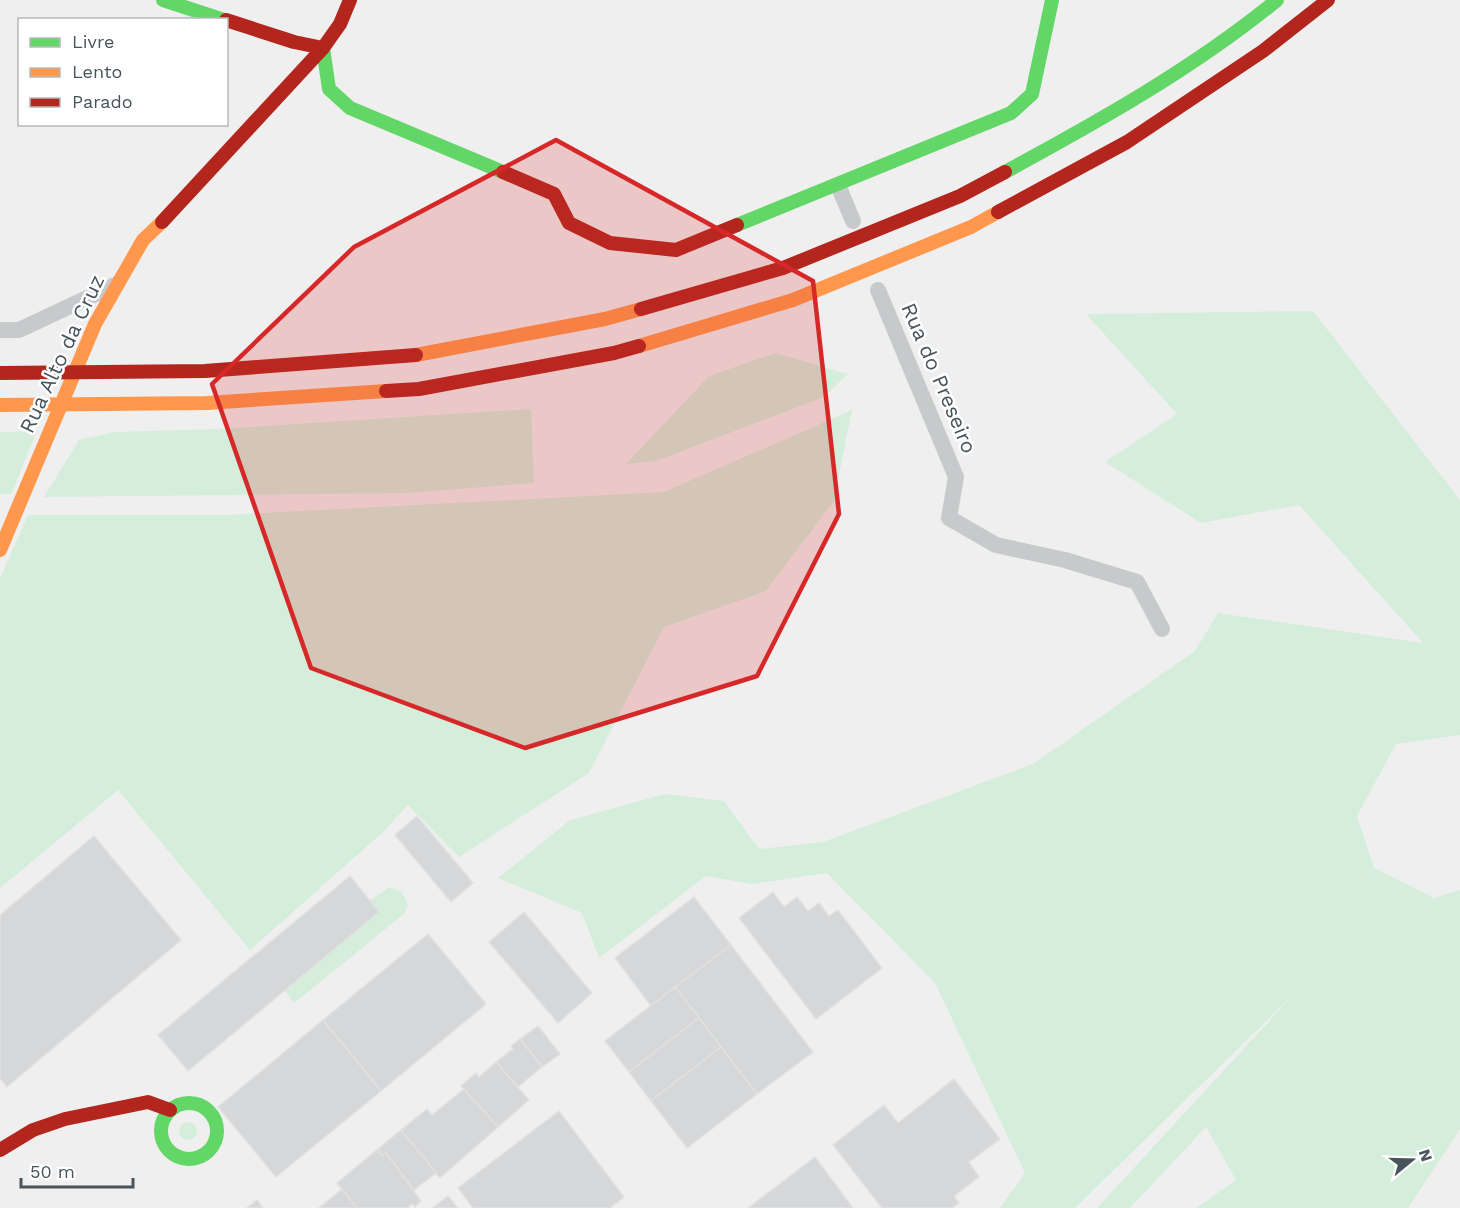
<svg xmlns="http://www.w3.org/2000/svg" width="1460" height="1208" viewBox="0 0 1460 1208" font-family="'Work Sans',sans-serif">
	<style>
		.green { fill: #d4eedb }
		.building { fill: #d6d7d8; stroke: #e1e1e2; stroke-width: 1.5 }
		.lines { fill: none; stroke-linecap: round; stroke-linejoin: round }
		.street { stroke: #c7cacb; stroke-width: 16 }
		.fast { stroke: #63d668; stroke-width: 14 }
		.slow { stroke: #ff974d; stroke-width: 14 }
		.jam { stroke: #b3261e; stroke-width: 14 }
		.marked { fill: #d62828; fill-opacity: 0.2; stroke: #d62828; stroke-width: 4.5; stroke-linejoin: round }
		.labels { text-anchor: middle; stroke-width: 5; stroke-linejoin: round; paint-order: stroke }
		.street-label { font-size: 21px; fill: #47545b; stroke: #fff }
	</style>
	<rect width="100%" height="100%" fill="#f0efef"/>
	<g class="green">
		<polygon points="1313,311 1460,500 1460,735 1396,744 1357,816 1374,868 1434,898 1460,890 1460,1129 1408,1208 1196,1208 1236,1180 1206,1127 1130,1208 1097,1208 1294,994 1075,1208 1000,1208 1025,1173 935,983 827,873 752,884 706,876 599,958 582,913 498,878 570,820 665,794 724,801 759,849 823,842 1033,764 1195,651 1218,613 1423,643 1299,505 1201,523 1105,462 1177,414 1086,314"/>
		<polygon points="776,353 848,374 824,397 656,461 626,464 709,376"/>
		<polygon points="531,409 534,483 406,493 44,497 79,440 114,432 219,429"/>
		<polygon points="852,410 834,501 766,591 664,627 589,773 459,857 408,805 382,833 250,950 118,790 0,888 0,578 28,515 224,515 664,492"/>
		<polygon points="37,431 11,494 0,494 0,432"/>
		<path d="M389,887C400,889 404,894 408,905L404,914L294,1003L284,990L379,912L370,901Z"/>
		<circle cx="188" cy="1131" r="9"/>
	</g>
	<g class="building">
		<polygon points="417,816 473,883 451,902 395,835"/>
		<polygon points="94,836 181,940 7,1087 0,1078 0,915"/>
		<polygon points="350,876 379,912 188,1071 158,1035"/>
		<polygon points="773,892 784,907 797,897 808,911 819,903 829,916 838,910 882,968 816,1019 739,918"/>
		<polygon points="694,897 731,945 651,1006 615,958"/>
		<polygon points="524,912 592,993 558,1023 489,942"/>
		<polygon points="428,934 486,1004 381,1091 323,1020"/>
		<polygon points="731,945 813,1052 757,1094 675,987"/>
		<polygon points="675,987 699,1018 629,1072 605,1041"/>
		<polygon points="699,1018 721,1047 651,1101 629,1072"/>
		<polygon points="323,1020 381,1091 276,1177 218,1107"/>
		<polygon points="538,1026 560,1054 542,1067 520,1039"/>
		<polygon points="520,1039 542,1067 518,1087 496,1062 513,1049 511,1046"/>
		<polygon points="721,1047 757,1094 687,1148 651,1101"/>
		<polygon points="496,1062 529,1100 498,1127 461,1086 476,1073 479,1077"/>
		<polygon points="954,1079 1000,1139 969,1162 979,1177 954,1196 959,1203 952,1208 882,1208 833,1145 884,1105 898,1123"/>
		<polygon points="464,1089 498,1127 440,1178 401,1130 427,1109 432,1115"/>
		<polygon points="559,1111 624,1197 610,1208 473,1208 458,1188"/>
		<polygon points="401,1130 436,1173 414,1190 386,1153 382,1156 378,1149"/>
		<polygon points="378,1149 382,1156 386,1153 421,1201 415,1207 412,1204 407,1208 357,1208 337,1183"/>
		<polygon points="815,1157 853,1208 748,1208"/>
		<polygon points="342,1189 357,1208 319,1208"/>
		<polygon points="448,1196 458,1208 432,1208"/>
		<polygon points="257,1200 263,1208 247,1208"/>
	</g>
	<g class="lines">
		<g class="street">
			<polyline points="838,185 853,221"/>
			<polyline points="878,290 956,477 949,518 996,545 1065,560 1137,582 1162,629"/>
			<polyline points="0,330 19,330 117,284"/>
		</g>
		<g class="fast">
			<polyline points="163,0 224,20"/>
			<polyline points="323,48 329,89 350,108 503,172"/>
			<path d="M1005,172C1099,121 1194,68 1277,0"/>
			<polyline points="737,225 1011,113 1032,94 1052,0"/>
			<circle cx="189" cy="1131" r="28"/>
		</g>
		<g class="slow">
			<polyline points="639,346 793,300 971,227 998,212"/>
			<polyline points="416,355 605,319 641,309"/>
			<polyline points="0,405 207,403 386,391"/>
			<polyline points="0,550 95,324 143,240 162,222"/>
		</g>
		<g class="jam">
			<polyline points="226,20 294,42 323,48"/>
			<polyline points="503,172 554,194 569,223 610,243 676,250 737,225"/>
			<polyline points="998,212 1127,142 1263,51 1328,0"/>
			<polyline points="162,222 323,48 340,24 350,0"/>
			<polyline points="641,309 783,268 960,196 1005,172"/>
			<polyline points="0,373 205,371 416,355"/>
			<polyline points="386,391 419,389 614,353 639,346"/>
			<polyline points="0,1150 33,1130 65,1119 148,1102 170,1110"/>
		</g>
	</g>
	<path class="marked" d="M556,140L813,281L839,514L757,676L525,748L311,668L212,384L354,247Z"/>
	<g class="labels">
		<g class="street-label">
			<text transform="translate(62 354) rotate(-65)" y="7">Rua Alto da Cruz</text>
			<text transform="translate(939 378) rotate(67)" y="7">Rua do Preseiro</text>
		</g>
	</g>
	<rect x="18" y="18" width="210" height="108" fill="#ffffff" stroke="#b5bbbd" stroke-width="1.5"/>
	<rect x="30" y="38" width="30" height="9" fill="#63d668" stroke="#b5bbbd" stroke-width="1.5"/>
	<text x="72" y="48" font-size="18" fill="#47545b">Livre</text>
	<rect x="30" y="68" width="30" height="9" fill="#ff974d" stroke="#b5bbbd" stroke-width="1.5"/>
	<text x="72" y="78" font-size="18" fill="#47545b">Lento</text>
	<rect x="30" y="98" width="30" height="9" fill="#b3261e" stroke="#b5bbbd" stroke-width="1.5"/>
	<text x="72" y="108" font-size="18" fill="#47545b">Parado</text>
	<g transform="translate(1412 1160) rotate(71)" stroke="#ffffff" stroke-width="4.5" paint-order="stroke">
	<path d="M0-4.5L10 22L0 15L-10 22Z" fill="#47545b"/>
	<text y="-9" font-size="16" font-weight="bold" text-anchor="middle" fill="#47545b">N</text>
	</g>
	<path d="M21 1178v9h112v-9" fill="none" stroke="#47545b" stroke-width="3"/>
	<text x="30" y="1178" font-size="18" fill="#47545b" stroke="#ffffff" stroke-width="4.5" paint-order="stroke">50 m</text>
</svg>
